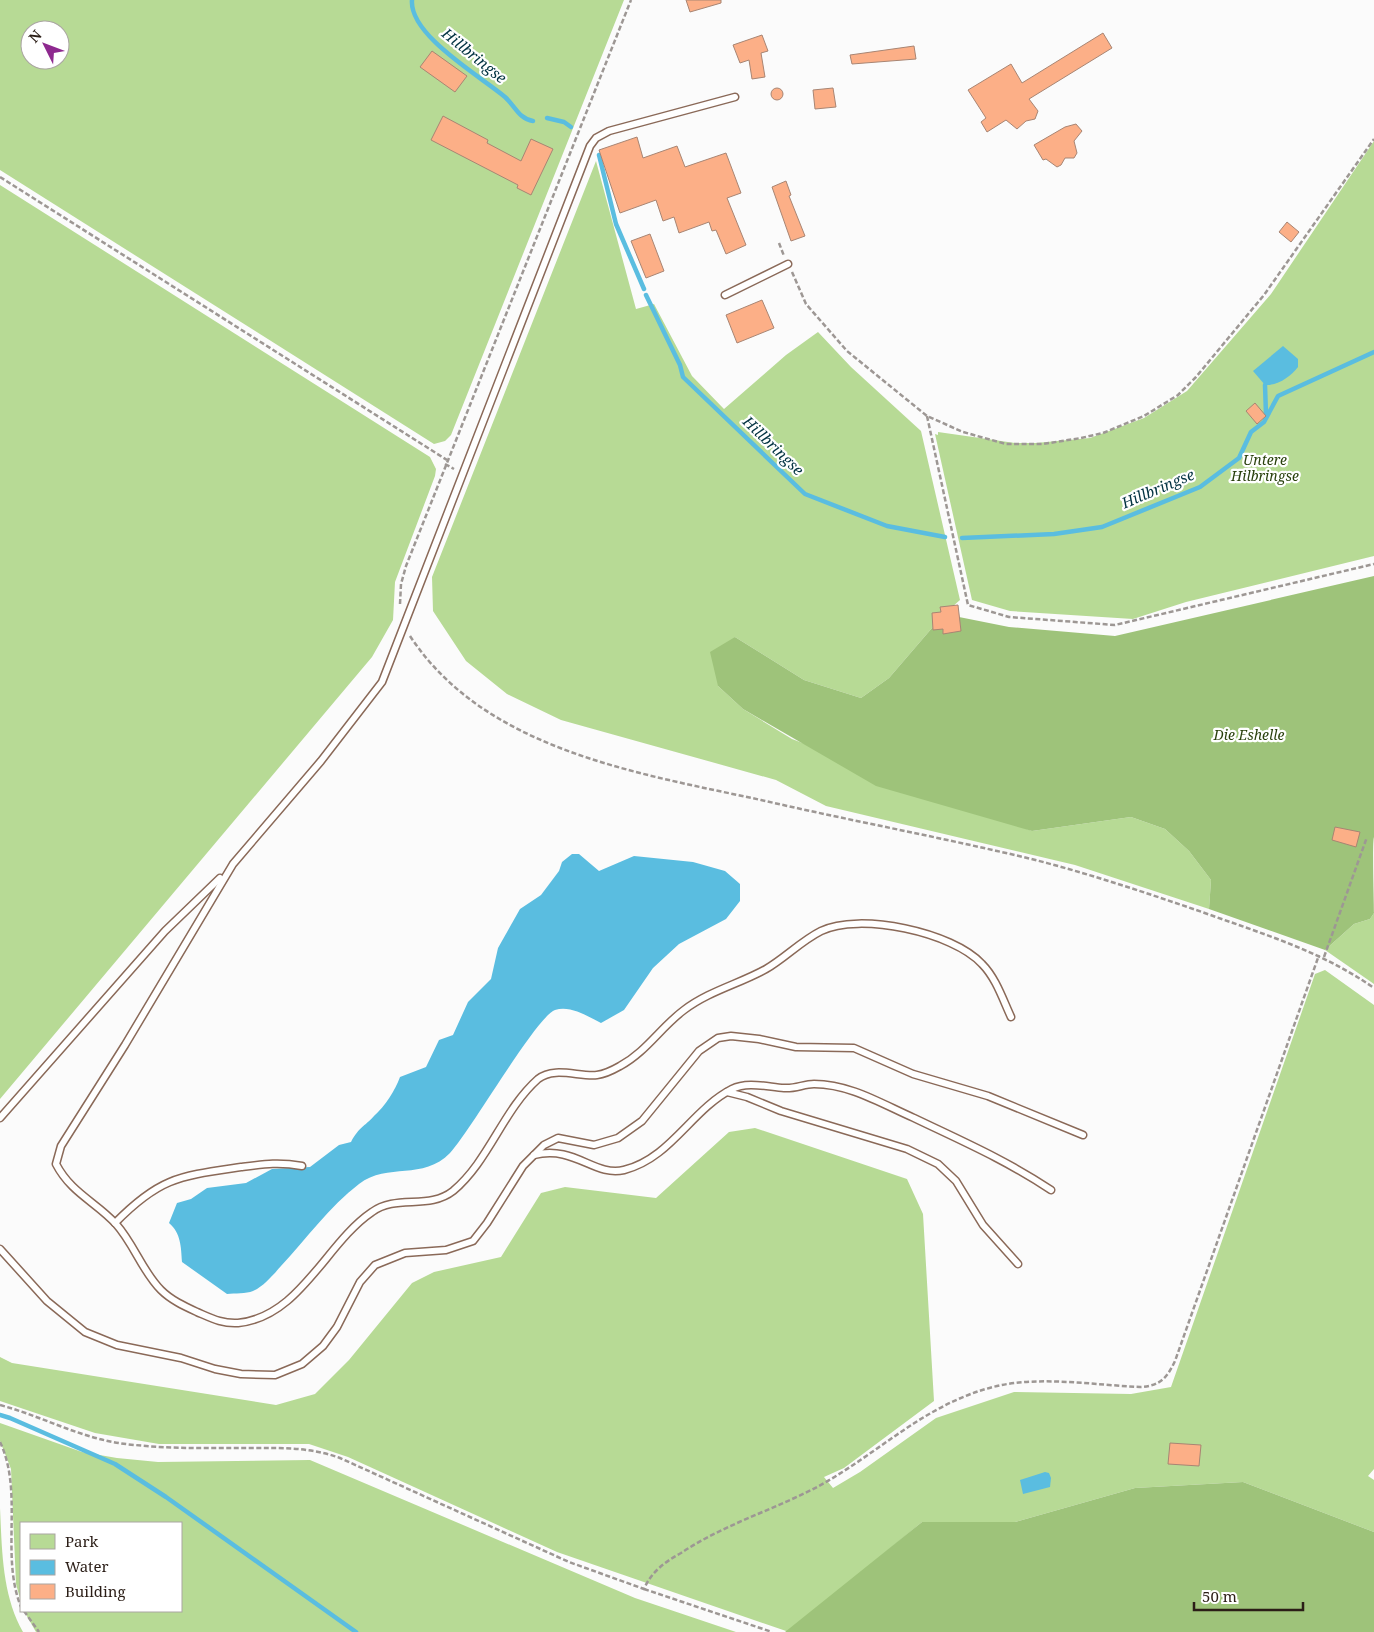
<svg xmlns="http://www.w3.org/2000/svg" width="1374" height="1632" viewBox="0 0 1374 1632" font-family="'Noto Serif',serif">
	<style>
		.green { fill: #b7da95; fill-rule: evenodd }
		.forest { fill: #9ec37a }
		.water { fill: #5abde0 }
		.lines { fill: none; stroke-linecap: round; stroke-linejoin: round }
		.stream { stroke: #5abde0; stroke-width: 4.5 }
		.building { fill: #fcaf87; stroke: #a88573 }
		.lane-casing { stroke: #8a6958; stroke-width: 9 }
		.path { stroke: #9d9794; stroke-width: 2.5; stroke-dasharray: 5 2.5; stroke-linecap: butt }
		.lane { stroke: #fff; stroke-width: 6 }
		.labels { text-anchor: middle; stroke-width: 4.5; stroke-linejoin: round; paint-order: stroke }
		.park-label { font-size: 14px; font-style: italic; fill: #29400c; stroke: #fff }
		.water-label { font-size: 15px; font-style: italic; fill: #033342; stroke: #fff }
	</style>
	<rect width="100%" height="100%" fill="#fbfbfb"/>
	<g class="green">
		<path d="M0,0H624L451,435L445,441L434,444L0,170ZM30,30H60V60H30Z"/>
		<polygon points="1374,141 1374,556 1186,602 1133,619 1010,611 972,600 935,434 938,435 938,432 1015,443 1036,443 1090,438 1144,418 1187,391 1271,294"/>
		<polygon points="596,161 636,309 654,304 692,376 724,409 786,355 818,332 851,367 921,431 960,600 944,614 889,678 861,698 804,680 735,637 718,686 743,709 792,739 1032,831 1131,817 1165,829 1189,851 1211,880 1209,909 1075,865 826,806 776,780 561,720 507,694 466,661 433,611 432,577"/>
		<polygon points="0,185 430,457 436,469 435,476 395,582 393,620 372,657 0,1099"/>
		<polygon points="1374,913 1374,984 1325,950 1354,924 1370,919"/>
		<polygon points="1325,970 1374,1005 1374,1469 1368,1476 1374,1480 1374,1532 1243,1482 1135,1488 1015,1522 922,1522 789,1632 557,1552 348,1457 309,1444 159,1444 95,1433 0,1401 0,1357 12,1363 276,1405 315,1394 349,1360 412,1283 434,1272 501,1257 541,1193 565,1187 656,1198 729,1132 755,1128 907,1179 923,1214 934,1401 844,1468 824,1477 833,1488 860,1472 936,1418 1014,1392 1131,1394 1171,1387 1315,974"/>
		<polygon points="0,1423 82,1452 117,1458 158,1462 310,1460 635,1598 736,1632 36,1632 24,1611 181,1611 181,1523 21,1523 21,1602 16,1584 11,1469 0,1441"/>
		<path d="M0,1508C2,1550 2,1595 23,1632H0Z"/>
	</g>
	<g class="forest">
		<path d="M1374,576V837C1372,842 1374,902 1374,913L1370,919L1354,924L1325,950L1209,909L1211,880L1189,851L1165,829L1131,817L1032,831L876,786L743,709L718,686L710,652L735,637L804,680L861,698L889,678L944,614L1009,627L1115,636Z"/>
		<polygon points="1243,1482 1374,1532 1374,1632 785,1632 922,1522 1015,1522 1135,1488"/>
	</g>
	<g class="water">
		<path d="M1283,346L1298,359V367C1291,376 1278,386 1265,385L1253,371Z"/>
		<path d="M572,854H579L599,871L634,856L693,862L725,871L740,884V901L726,919L679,944L653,968L624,1010L601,1023C587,1016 570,1005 555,1010C536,1017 472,1129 450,1153C423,1181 388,1162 359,1184C330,1206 306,1239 281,1266C274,1274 263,1287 253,1291C246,1294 235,1293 227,1294L182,1262C181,1247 181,1233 169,1223L177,1203L191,1199L207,1188L246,1183L272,1169L310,1167L339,1145L351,1142C359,1127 364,1127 374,1116C385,1106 395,1091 400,1077L426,1067L439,1040L453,1035L468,1002L491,979L498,948L520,909L541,895L559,871L562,862Z"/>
		<polygon points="1045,1472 1049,1473 1051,1478 1050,1487 1023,1494 1020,1480"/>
	</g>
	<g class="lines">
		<g class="stream">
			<path d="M412,0C409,35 480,76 505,97C515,106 519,119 533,121"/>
			<polyline points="547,118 564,122 571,127"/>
			<polyline points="599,155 616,224 644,289"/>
			<polyline points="646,295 680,365 683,377 805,494 887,526 945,537"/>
			<polyline points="1265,385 1266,415"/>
			<polyline points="962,538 1054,534 1102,527 1200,487 1239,458 1251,432 1264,422 1278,396 1374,352"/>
			<polyline points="0,1415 10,1418 115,1464 166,1497 356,1632"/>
		</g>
	</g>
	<g class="building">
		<polygon points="686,0 721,0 721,3 690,12"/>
		<polygon points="1103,33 1112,48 1029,99 1038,111 1035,119 1026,121 1017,129 1006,120 987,132 981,122 986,118 968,90 1011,64 1022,83"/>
		<polygon points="762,35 768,51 761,53 765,77 752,79 749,60 740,63 733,45"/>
		<polygon points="914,46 916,59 852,64 850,55"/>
		<polygon points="432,51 467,76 455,92 420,67"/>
		<polygon points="833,88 836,107 815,109 813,90"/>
		<circle cx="777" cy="94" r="6"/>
		<polygon points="443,116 488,140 487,143 521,161 531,139 553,149 531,195 517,188 518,185 431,140"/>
		<polygon points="1076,124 1082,131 1074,141 1077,153 1074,158 1065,158 1061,165 1057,167 1046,159 1043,160 1034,145 1065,127"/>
		<polygon points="637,137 643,158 677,146 685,167 726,153 741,193 727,198 746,245 726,254 716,230 712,231 709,222 679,233 674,217 663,221 656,200 620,213 599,150"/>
		<polygon points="786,181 791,195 789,196 805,236 791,241 772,187"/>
		<polygon points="1287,222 1299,232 1291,242 1279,232"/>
		<polygon points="650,234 664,271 646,278 631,241"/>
		<polygon points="762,300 774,328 737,343 726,315"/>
		<polygon points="1255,403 1266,416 1257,424 1246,411"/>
		<polygon points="958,605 961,631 943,634 943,629 933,630 932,613 941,612 940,607"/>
		<polygon points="1335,827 1360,832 1356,847 1332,840"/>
		<polygon points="1170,1443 1201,1445 1199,1466 1168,1464"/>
	</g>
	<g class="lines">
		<g class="lane-casing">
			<g id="lane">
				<path d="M735,97L609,131L596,138L590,146L382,682L321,761L233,864L125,1045L61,1146L56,1164C71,1193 96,1202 116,1224C134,1244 142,1271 161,1290C171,1300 184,1306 197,1312C211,1318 222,1324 238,1323C300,1317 326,1243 372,1212C396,1194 429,1210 453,1191C489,1161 503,1110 538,1079C554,1066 579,1077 597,1075C605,1074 613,1070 620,1066C646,1052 661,1027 684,1010C709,991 739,984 766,969C785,958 801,941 821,931C859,912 953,932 982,964C996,978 1003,1000 1011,1017"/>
				<polyline points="725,295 788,264"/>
				<polyline points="727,1092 747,1097 781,1111 907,1149 938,1164 956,1181 983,1225 1018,1264"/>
				<polyline points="0,1118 165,931 220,878"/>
				<path d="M534,1155C575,1145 594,1177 624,1170C671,1158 691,1110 732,1089C747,1081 768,1087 784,1088C795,1089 804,1084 814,1084C850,1084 882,1104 914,1118C962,1141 1006,1160 1051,1190"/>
				<path d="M115,1223C160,1177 180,1176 241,1167C265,1164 279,1162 302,1166"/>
				<polyline points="0,1249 47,1301 85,1332 117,1345 181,1358 215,1369 241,1374 275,1375 302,1364 323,1346 337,1327 360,1282 375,1265 405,1253 446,1250 473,1241 487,1223 523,1166 544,1145 558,1138 594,1145 618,1138 642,1121 699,1051 718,1038 731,1036 759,1039 796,1047 854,1048 913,1074 988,1096 1083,1135"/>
			</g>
		</g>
		<g class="path">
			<polyline points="0,177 447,460"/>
			<polyline points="779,243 784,256"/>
			<polyline points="792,272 806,304 847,351 927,416 963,432 1006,444 1043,444 1081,438 1103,433 1144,416 1178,395 1196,377 1264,295 1374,139"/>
			<polyline points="927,416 968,605 1009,617 1115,625 1374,564"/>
			<polyline points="445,464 454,469"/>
			<polyline points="400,604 401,584 406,566 631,0"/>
			<path d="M410,636C485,750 637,773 761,800C839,818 918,833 997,851C1067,866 1135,889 1202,912C1263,934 1321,951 1374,988"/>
			<polyline points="1324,957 1367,837"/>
			<path d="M0,1405C48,1418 84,1441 135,1445C173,1449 212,1448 250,1448C282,1448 310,1447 340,1458L569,1562L644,1589C651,1572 665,1562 681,1553C723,1525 773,1510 817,1487C880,1453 925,1403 997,1386C1041,1376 1095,1385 1140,1387C1160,1386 1167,1378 1175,1361L1319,955"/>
			<path d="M0,1442C24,1493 0,1555 21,1607"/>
			<polyline points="644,1589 772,1632"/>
			<polyline points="24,1611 39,1632"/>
		</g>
		<use href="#lane" class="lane"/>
	</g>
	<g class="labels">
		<g class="park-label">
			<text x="1265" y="465">Untere<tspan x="1265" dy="16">Hilbringse</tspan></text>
			<text x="1249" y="740">Die Eshelle</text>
		</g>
		<g class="water-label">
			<text transform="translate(474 56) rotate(39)" y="5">Hillbringse</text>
			<text transform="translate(773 446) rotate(44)" y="5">Hillbringse</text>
			<text transform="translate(1158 489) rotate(-23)" y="5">Hillbringse</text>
		</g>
	</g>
	<rect x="20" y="1522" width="162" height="90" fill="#ffffff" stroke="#aaa5a2"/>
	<rect x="30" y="1534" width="25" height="15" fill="#b7da95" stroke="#aaa5a2"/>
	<text x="65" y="1547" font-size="15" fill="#2b1e17">Park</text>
	<rect x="30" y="1560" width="25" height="15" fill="#5abde0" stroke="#aaa5a2"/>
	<text x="65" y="1572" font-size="15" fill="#2b1e17">Water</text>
	<rect x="30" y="1584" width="25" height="15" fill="#fcaf87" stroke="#aaa5a2"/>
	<text x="65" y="1597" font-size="15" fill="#2b1e17">Building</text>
	<g transform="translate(45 45) rotate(312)"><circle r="24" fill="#ffffff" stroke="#aaa5a2"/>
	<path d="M0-4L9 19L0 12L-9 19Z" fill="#8e298f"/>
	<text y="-8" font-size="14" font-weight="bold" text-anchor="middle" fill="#2b1e17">N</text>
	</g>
	<path d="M1194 1602v8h109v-8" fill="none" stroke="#2b1e17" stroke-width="2.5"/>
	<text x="1202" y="1602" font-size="15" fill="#2b1e17" stroke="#ffffff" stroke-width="4" paint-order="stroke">50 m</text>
</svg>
